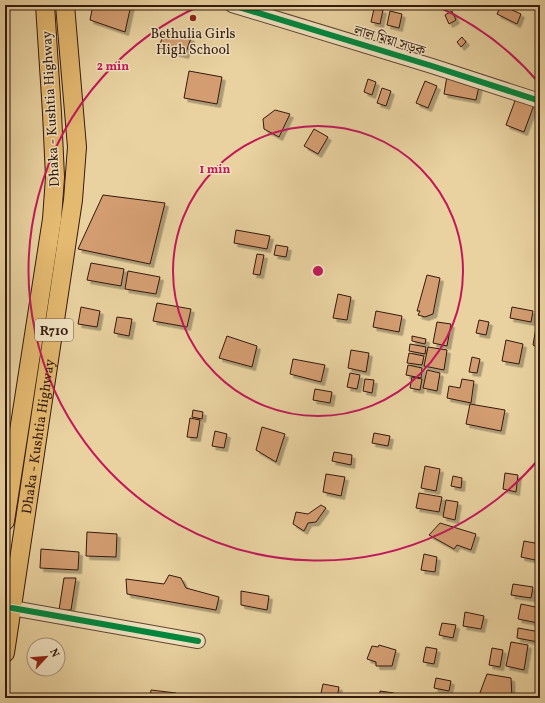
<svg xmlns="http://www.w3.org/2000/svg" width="545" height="703" viewBox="0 0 545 703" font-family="Vollkorn,'Noto Serif Bengali',serif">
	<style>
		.building { fill: #d39d71; stroke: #33190e; filter: url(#shadow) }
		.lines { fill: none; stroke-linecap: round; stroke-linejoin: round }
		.minor-casing { stroke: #604732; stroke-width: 16 }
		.major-casing { stroke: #33190e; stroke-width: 20 }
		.minor { stroke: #f1e2c1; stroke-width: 14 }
		.major { stroke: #e4b970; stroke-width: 18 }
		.cycleway-casing { stroke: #f1e2c1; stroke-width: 8 }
		.cycleway { stroke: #00873e; stroke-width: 6 }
		.ring { fill: none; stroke: #c2185b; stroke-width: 2 }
		.poi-dot { fill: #8f2418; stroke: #f1e2c1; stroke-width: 1.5 }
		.labels { text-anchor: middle; stroke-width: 3; stroke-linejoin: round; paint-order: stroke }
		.shield { fill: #f1e2c1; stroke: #6c5544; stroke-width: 1 }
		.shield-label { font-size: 13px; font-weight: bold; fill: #33190e }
		.poi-label { font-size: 14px; fill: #33190e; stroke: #f1e2c1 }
		.street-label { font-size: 14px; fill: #33190e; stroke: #f1e2c1 }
		.centre { fill: #c2185b; stroke: #f1e2c1; stroke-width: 2 }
		.ring-label { font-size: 12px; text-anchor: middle; font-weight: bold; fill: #c2185b; stroke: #f1e2c1; stroke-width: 3; stroke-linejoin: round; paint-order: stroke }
	</style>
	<defs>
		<filter id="shadow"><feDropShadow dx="3.5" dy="3.5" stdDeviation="0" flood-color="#0004"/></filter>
	</defs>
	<rect width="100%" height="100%" fill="#e9d2a0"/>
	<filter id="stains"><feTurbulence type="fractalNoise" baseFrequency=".005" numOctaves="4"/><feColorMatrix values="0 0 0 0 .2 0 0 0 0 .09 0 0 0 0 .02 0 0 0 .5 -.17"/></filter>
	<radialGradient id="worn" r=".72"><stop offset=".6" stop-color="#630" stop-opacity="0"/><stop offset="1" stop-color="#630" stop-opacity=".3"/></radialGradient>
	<g class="building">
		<polygon points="93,5 131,5 125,32 90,20"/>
		<polygon points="501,5 521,14 517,24 497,14"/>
		<polygon points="374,9 383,10 380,24 371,22"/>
		<polygon points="390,11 402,14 399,28 387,25"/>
		<polygon points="452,11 456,20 449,24 445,15"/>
		<polygon points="166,30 191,38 185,55 158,48"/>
		<polygon points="462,37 466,42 461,47 457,42"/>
		<polygon points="189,71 222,77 217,104 184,98"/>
		<polygon points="447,76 480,82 476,100 444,94"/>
		<polygon points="368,79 376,82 372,95 364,92"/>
		<polygon points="425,81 437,86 428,108 416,103"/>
		<polygon points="382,88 391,91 386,106 377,103"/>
		<polygon points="516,98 534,105 524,132 506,125"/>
		<polygon points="275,110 290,114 279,137 264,129 263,119"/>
		<polygon points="314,129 328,137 318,154 304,146"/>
		<polygon points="103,195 165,203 150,264 78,249"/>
		<polygon points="236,230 270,236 267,249 234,243"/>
		<polygon points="276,245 288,247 286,257 274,255"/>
		<polygon points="257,254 264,255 260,275 253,274"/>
		<polygon points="91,263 124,269 121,286 87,280"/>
		<polygon points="128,271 160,277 156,294 125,289"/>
		<polygon points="427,275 440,278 433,314 425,317 418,315 420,311 417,311"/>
		<polygon points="338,294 351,297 347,320 333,318"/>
		<polygon points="157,303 191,309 187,327 153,321"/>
		<polygon points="81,307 100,311 97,327 78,324"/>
		<polygon points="512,307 533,311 531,322 510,318"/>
		<polygon points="376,311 402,316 399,332 373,327"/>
		<polygon points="538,316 540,316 540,349 533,345"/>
		<polygon points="117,317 132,319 129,336 114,333"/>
		<polygon points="479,320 489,322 486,335 476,333"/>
		<polygon points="437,322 451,324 447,346 433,343"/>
		<polygon points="227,336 257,346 252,367 219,358"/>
		<polygon points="412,336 426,339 425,344 412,341"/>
		<polygon points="506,340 523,344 519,364 502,361"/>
		<polygon points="410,344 426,347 425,354 409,351"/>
		<polygon points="428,347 447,350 444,370 424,366"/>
		<polygon points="351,350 369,353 366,372 348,368"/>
		<polygon points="409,353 424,356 422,365 407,363"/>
		<polygon points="472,357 480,359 477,373 469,372"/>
		<polygon points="293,359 325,365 321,382 290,374"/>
		<polygon points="408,365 422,368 421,378 406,375"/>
		<polygon points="427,370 440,373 437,391 423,388"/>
		<polygon points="350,373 360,375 357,389 347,387"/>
		<polygon points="412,377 422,379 420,390 410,388"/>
		<polygon points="365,379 374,380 372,393 363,391"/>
		<polygon points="462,379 474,381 471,403 447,398 449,386 460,388"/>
		<polygon points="315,389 332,392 330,403 313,400"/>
		<polygon points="470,404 505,410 501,431 466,424"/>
		<polygon points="193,410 203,412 202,419 192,417"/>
		<polygon points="190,418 200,420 197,438 187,437"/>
		<polygon points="262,427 285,434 276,462 256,450"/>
		<polygon points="215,431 227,434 224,448 212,446"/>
		<polygon points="374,433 390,436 388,446 372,443"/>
		<polygon points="334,452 352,455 351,465 332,461"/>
		<polygon points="425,466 440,469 436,491 421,488"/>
		<polygon points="505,473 518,475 516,492 503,489"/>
		<polygon points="326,474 345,477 341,496 323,492"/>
		<polygon points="453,476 462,478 461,488 451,486"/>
		<polygon points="419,493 442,497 439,512 416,508"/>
		<polygon points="446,500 458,502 455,520 443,517"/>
		<polygon points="321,505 326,508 316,522 308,523 304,531 293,524 296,512 308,514"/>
		<polygon points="440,523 476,534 471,550 457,545 454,549 429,535"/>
		<polygon points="87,532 117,534 116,557 86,556"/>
		<polygon points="524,541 540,544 540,561 521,557"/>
		<polygon points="41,549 79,552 78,570 40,568"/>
		<polygon points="424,554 437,557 435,572 421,570"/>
		<polygon points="169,575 181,578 186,588 219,597 216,610 127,594 126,579 164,584"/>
		<polygon points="64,578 76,578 71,610 59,610"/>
		<polygon points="513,584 533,587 531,598 511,595"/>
		<polygon points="241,591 269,596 267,610 241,605"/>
		<polygon points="521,604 540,608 538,623 518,619"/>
		<polygon points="465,612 484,616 481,629 463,626"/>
		<polygon points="442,623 456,625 453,638 439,635"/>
		<polygon points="518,628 540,632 538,642 517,638"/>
		<polygon points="511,642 528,645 524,670 506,666"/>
		<polygon points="379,645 396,650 392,666 376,666 376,662 367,659 372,646 378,647"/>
		<polygon points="426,647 437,649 434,664 423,662"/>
		<polygon points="492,648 503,650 500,667 489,665"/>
		<polygon points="487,674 511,678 512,698 478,698"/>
		<polygon points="436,678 451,681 449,691 434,688"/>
		<polygon points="323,684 339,687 337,698 320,698"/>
		<polygon points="151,690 176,693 176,698 150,698"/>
		<polygon points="380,691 394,693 394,698 379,698"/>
	</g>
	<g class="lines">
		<g class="minor-casing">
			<g id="minor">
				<polyline points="232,5 432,66 540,101"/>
				<polyline points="12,608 198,641"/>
			</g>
		</g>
		<g class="major-casing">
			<g id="major">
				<polyline points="5,521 52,219 55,177 52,113 45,5"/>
				<path id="s1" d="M5,653L73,200L77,147L65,5"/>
			</g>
		</g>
		<use href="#minor" class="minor"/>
		<use href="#major" class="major"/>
		<g class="cycleway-casing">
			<g id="cycleway">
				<polyline points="232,5 432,66 540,101"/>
				<polyline points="12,608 198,641"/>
			</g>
		</g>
		<use href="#cycleway" class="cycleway"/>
	</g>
	<g class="ring">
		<circle cx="318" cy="271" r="145"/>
		<path d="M539 459A290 290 0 1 1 202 5M434 5A290 290 0 0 1 539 83"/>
	</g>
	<circle class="poi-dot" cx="193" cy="18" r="4"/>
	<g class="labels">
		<rect class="shield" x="35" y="319" width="38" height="22" rx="3"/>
		<g class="shield-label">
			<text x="54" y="335">R710</text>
		</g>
		<g class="poi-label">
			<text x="193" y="38">Bethulia Girls<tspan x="193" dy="16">High School</tspan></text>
		</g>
		<g class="street-label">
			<text transform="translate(390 40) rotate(17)" y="5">লাল মিয়া সড়ক</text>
			<text transform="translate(50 109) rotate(-93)" y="5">Dhaka - Kushtia Highway</text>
			<text dy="5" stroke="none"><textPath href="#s1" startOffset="219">Dhaka - Kushtia Highway</textPath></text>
		</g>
	</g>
	<circle cx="318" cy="271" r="6" class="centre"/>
	<g class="ring-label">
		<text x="113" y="70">2 min</text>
		<text x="215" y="173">1 min</text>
	</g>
	<rect width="545" height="703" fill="none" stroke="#e9d2a0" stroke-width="20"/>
	<rect x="6" y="6" width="533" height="691" fill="none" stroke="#33190e" stroke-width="2"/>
	<rect x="10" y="10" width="525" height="683" fill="none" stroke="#33190e"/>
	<g transform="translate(46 657) rotate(64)"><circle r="19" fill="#f1e2c1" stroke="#a59279"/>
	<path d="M0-3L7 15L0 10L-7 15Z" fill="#8f2418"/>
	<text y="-6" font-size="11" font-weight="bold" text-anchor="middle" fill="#33190e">N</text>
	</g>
	<rect width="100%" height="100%" filter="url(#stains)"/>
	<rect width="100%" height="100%" fill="url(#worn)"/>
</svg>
